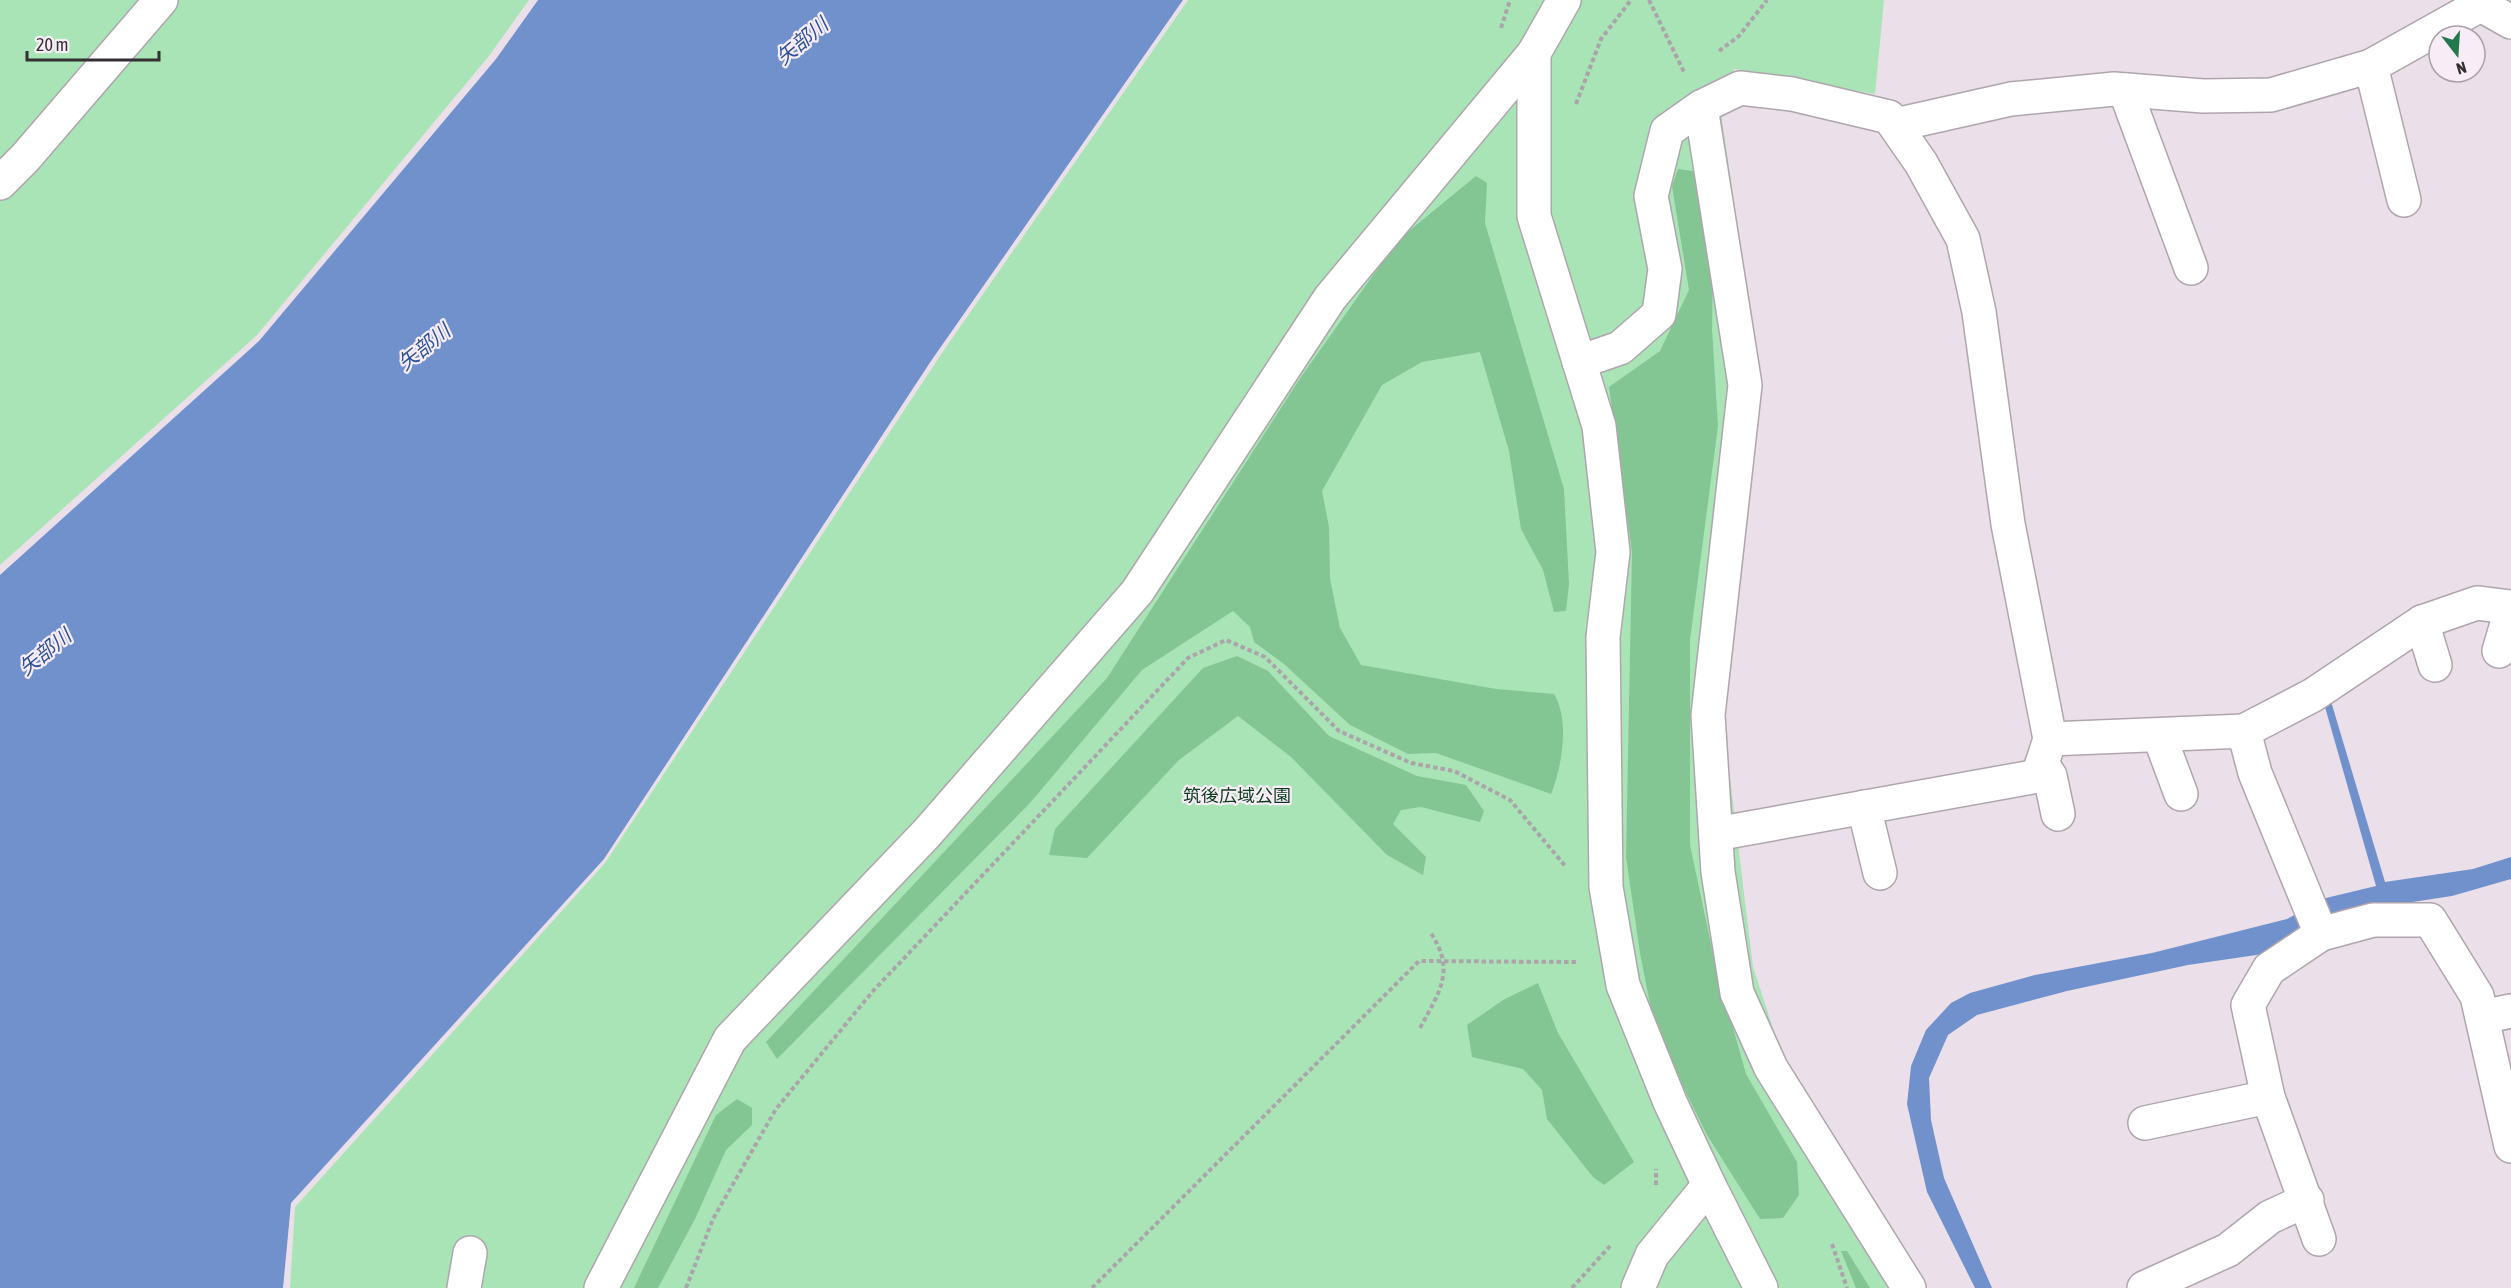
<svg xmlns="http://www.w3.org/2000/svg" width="2511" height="1288" viewBox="0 0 2511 1288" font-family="'Asap Condensed','Noto Sans JP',sans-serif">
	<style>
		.green { fill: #a9e4b6 }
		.forest { fill: #84c594 }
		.water { fill: #7091cc }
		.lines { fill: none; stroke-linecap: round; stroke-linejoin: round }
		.minor-casing { stroke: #afa5ad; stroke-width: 36 }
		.major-casing { stroke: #afa5ad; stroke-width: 36 }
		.path { stroke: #aca4ab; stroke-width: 4; stroke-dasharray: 4.5 3; stroke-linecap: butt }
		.minor { stroke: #fff; stroke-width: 33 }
		.major { stroke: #fff; stroke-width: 33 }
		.labels { text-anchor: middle; stroke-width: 4.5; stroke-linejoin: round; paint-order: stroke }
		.park-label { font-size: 18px; fill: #0a3c1d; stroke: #f8edf7 }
		.water-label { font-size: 20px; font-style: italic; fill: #2a5199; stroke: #f8edf7 }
	</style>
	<rect width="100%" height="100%" fill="#ebe0e9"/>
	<g class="green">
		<polygon points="0,0 529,0 489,56 257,335 0,565"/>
		<polygon points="1188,0 1884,0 1875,94 1734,69 1721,113 1758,366 1722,712 1753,967 1785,1065 1924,1288 290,1288 295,1207 605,863 944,350"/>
	</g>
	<g class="forest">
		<polygon points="1678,169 1693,171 1703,192 1713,261 1712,329 1718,426 1690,640 1690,845 1715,963 1746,1074 1797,1162 1799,1195 1783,1218 1760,1219 1707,1135 1655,1030 1640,953 1626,857 1632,552 1609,387 1660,351 1689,290 1672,186"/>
		<path d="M1476,176L1487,183L1485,223L1564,489L1569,584L1566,611L1554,612L1543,570L1521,529L1509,451L1480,352L1422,362L1382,385L1322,491L1329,527L1330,579L1340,628L1361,665L1496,689L1554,694C1570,720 1562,767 1551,794L1436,753L1408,754L1350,725L1284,664L1254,642L1250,627L1233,611L1142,670L1030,803L777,1059L766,1042L1107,678L1301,377L1398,240Z"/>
		<polygon points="1237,656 1268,671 1329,736 1417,776 1466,785 1484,811 1480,822 1421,807 1401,810 1393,824 1426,857 1423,875 1387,855 1291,757 1238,716 1179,760 1087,858 1049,855 1055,829 1203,668"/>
		<polygon points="1538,983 1558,1033 1634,1162 1604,1185 1593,1177 1547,1119 1542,1090 1523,1069 1472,1057 1467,1025 1503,1000"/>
		<polygon points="737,1099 752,1108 752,1125 726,1150 695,1219 658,1288 634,1288 716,1115"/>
		<polygon points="1841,1251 1847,1251 1870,1288 1856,1288"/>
	</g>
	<g class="water">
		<polygon points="538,0 1183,0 931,361 604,859 291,1203 283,1288 0,1288 0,575 259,341 496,59"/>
		<polygon points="2330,698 2385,882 2473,869 2511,857 2511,879 2452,896 2340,913 2263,954 2188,965 2067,991 1977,1015 1948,1035 1929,1078 1931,1120 1944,1178 1992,1288 1975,1288 1927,1192 1907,1104 1911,1066 1926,1030 1951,1003 1970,993 2035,975 2152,953 2287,919 2326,898 2376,886 2323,700"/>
	</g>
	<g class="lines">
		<g class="minor-casing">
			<g id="minor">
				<polyline points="1534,53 1534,216 1599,426 1613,552 1603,637 1606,887 1623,985 1670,1102 1709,1185 1761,1288"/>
				<polyline points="2125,90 2191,268"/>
				<polyline points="1701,107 1745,385 1708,715 1718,872 1737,993 1771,1068 1909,1288"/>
				<polyline points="1895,125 2011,99 2114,89 2203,96 2271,95 2371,66"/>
				<polyline points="0,183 25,158 161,0"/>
				<polyline points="2404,200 2371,66 2480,5"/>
				<polyline points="1579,362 1620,348 1659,314 1665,269 1651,196 1667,131 1701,107 1740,88 1792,94 1889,117 1921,163 1963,239 1979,312 2008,524 2050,739 2038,776 1716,834"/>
				<polyline points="2422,622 2435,665"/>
				<polyline points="2499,651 2511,610"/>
				<polyline points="2244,731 2313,695 2422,622 2477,603 2511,607"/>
				<polyline points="2159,735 2181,794"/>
				<polyline points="2050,739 2244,731 2255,773 2321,934"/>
				<polyline points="2042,764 2050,776 2058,814"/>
				<polyline points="1864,807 1880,873"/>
				<polyline points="2482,1017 2511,1011"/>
				<polyline points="2145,1123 2268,1097"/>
				<polyline points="2319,1239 2268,1097 2248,1005 2269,969 2321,934 2373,920 2430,920 2477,996 2511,1146"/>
				<polyline points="464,1288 470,1253"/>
				<polyline points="601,1288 730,1039 927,833 1137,592 1330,298 1534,53 1564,0"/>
				<polyline points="1638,1288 1652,1255 1709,1185"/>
				<polyline points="2144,1288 2228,1250 2270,1217 2307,1200"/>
			</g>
		</g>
		<g class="major-casing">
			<polyline id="major" points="2472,0 2511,22"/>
		</g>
		<g class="path">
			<polyline points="1649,0 1684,72"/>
			<polyline points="1501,28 1510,0"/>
			<polyline points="1719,51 1739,36 1767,0"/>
			<polyline points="1576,104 1601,39 1631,0"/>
			<path d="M1420,1028C1440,991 1456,970 1430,932"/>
			<polyline points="1656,1185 1656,1169"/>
			<polyline points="1832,1244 1847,1288"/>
			<polyline points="686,1288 713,1219 776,1109 873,991 1188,658 1226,640 1265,657 1339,731 1411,763 1454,771 1510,800 1566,867"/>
			<polyline points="1092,1288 1419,961 1579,962"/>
			<polyline points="1572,1288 1610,1246"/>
		</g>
		<use href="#minor" class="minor"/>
		<use href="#major" class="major"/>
	</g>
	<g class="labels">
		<g class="park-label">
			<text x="1237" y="802">筑後広域公園</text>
		</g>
		<g class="water-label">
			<text transform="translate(802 41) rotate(-40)" y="7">矢部川</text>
			<text transform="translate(424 347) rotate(-39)" y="7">矢部川</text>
			<text transform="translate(45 652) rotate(-39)" y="7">矢部川</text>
		</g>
	</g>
	<g transform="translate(2457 54) rotate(163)"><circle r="28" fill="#f8edf7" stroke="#a9a1a8" stroke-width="1.5"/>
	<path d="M0-4.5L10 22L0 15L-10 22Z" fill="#24794c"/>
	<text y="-9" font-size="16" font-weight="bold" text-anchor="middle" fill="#332f32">N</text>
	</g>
	<path d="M27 51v9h132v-9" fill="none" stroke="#332f32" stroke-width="3"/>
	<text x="36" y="51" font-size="18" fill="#332f32" stroke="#f8edf7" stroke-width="4.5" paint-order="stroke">20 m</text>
</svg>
